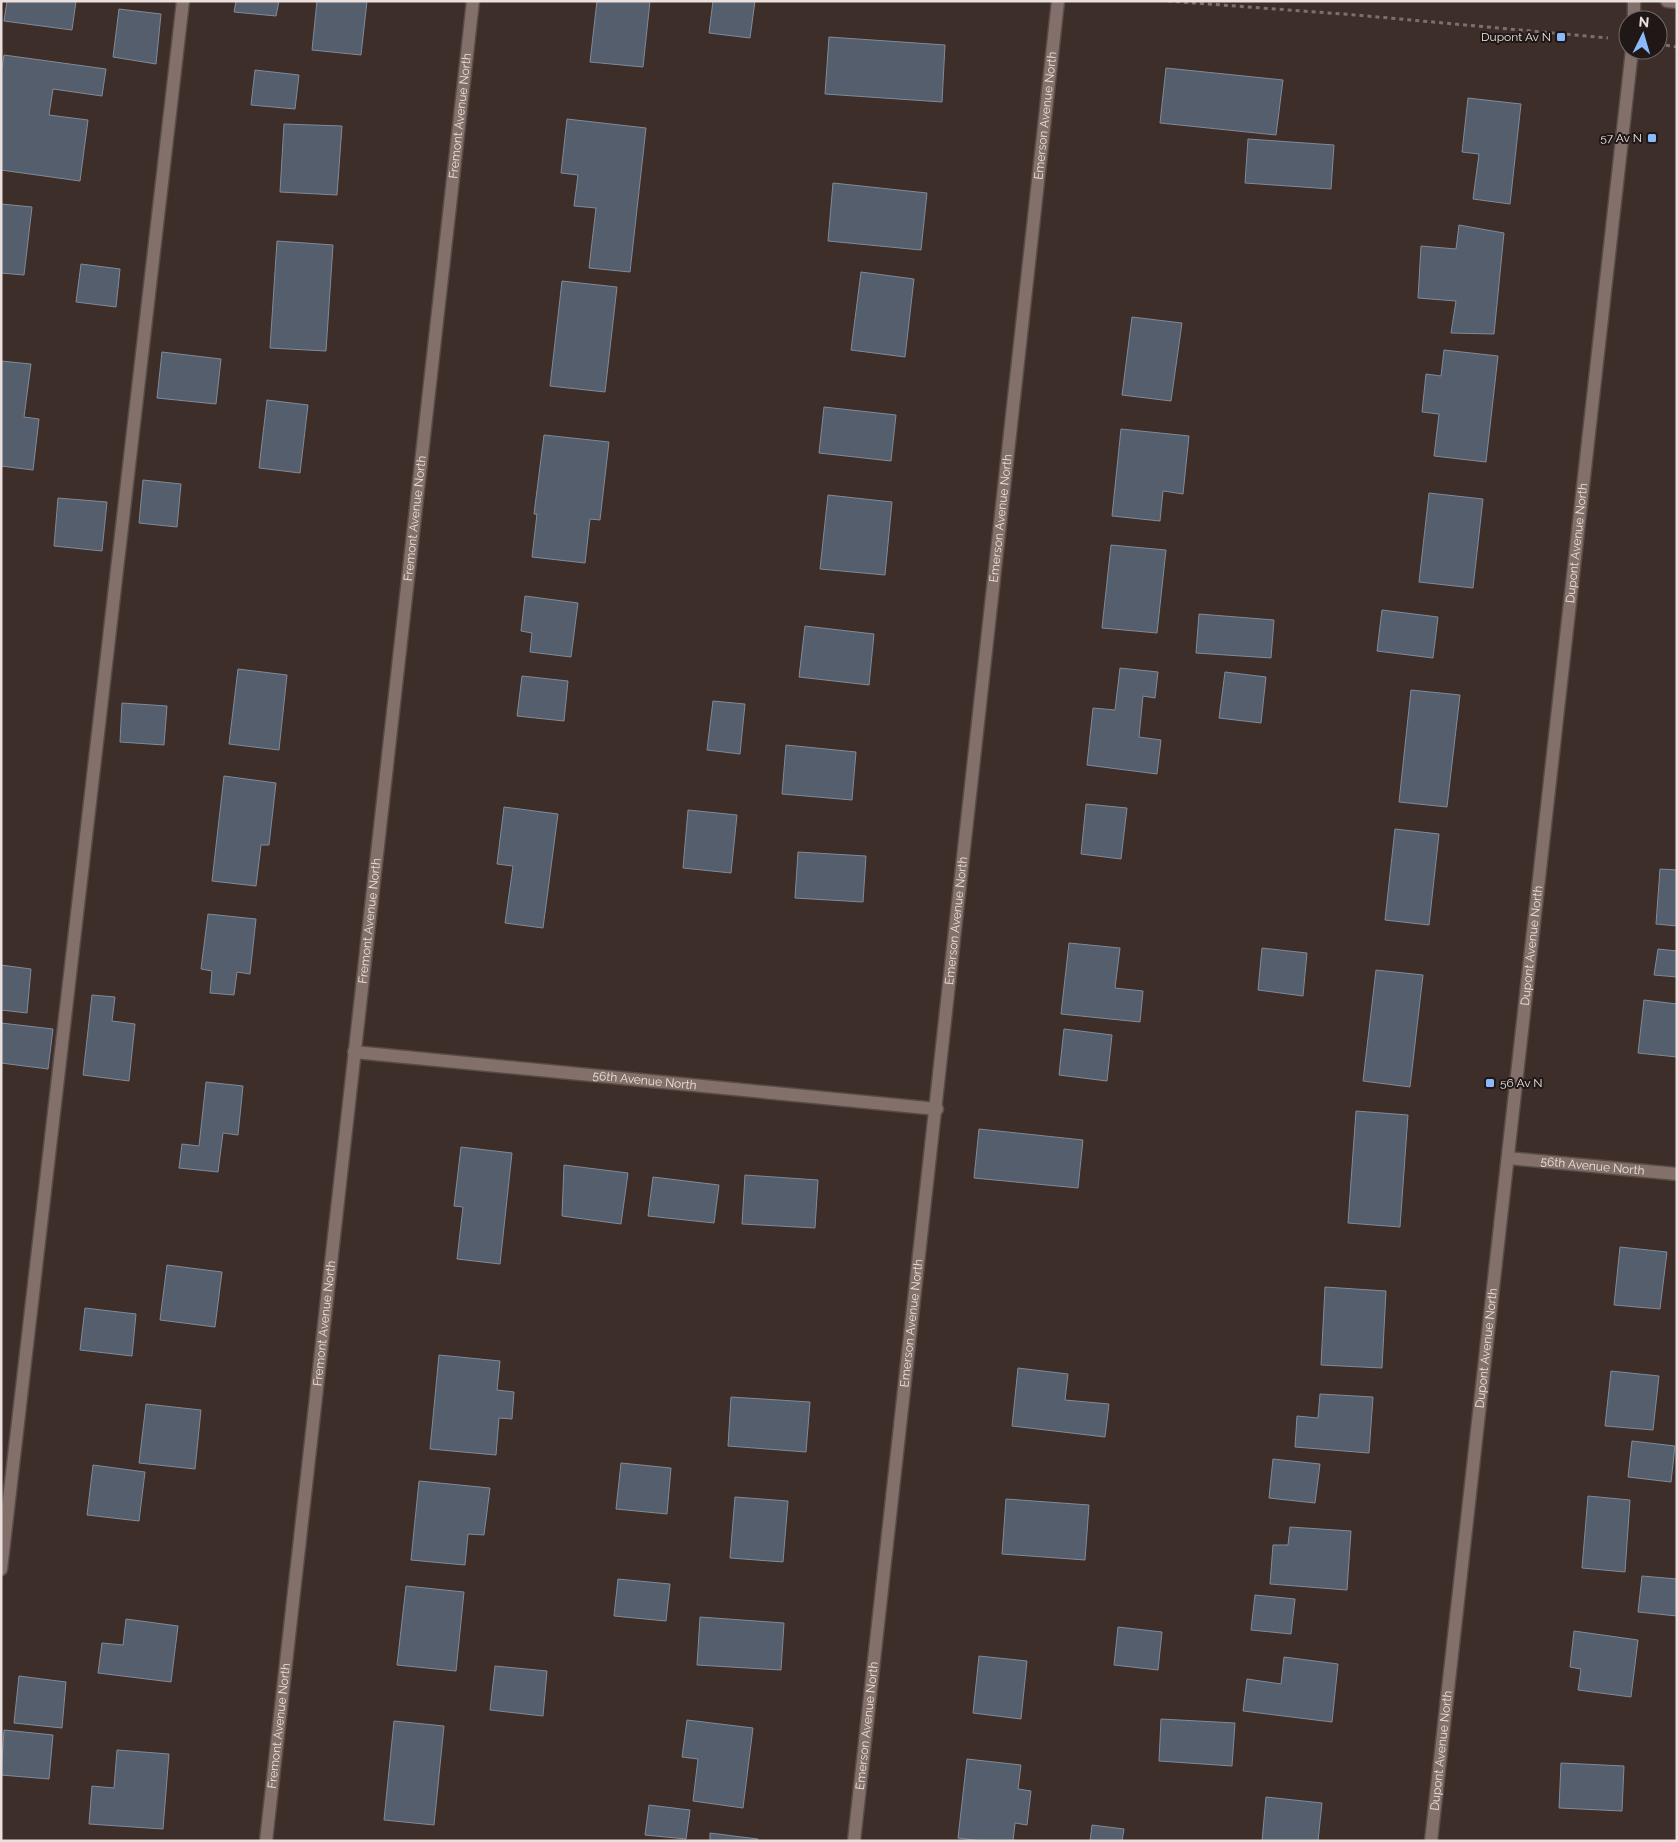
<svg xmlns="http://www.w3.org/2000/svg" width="1678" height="1842" viewBox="0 0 1678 1842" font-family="Raleway,sans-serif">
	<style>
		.building { fill: #555e6c; stroke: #808a99 }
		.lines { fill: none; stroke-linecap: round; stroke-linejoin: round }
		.minor-casing { stroke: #584b47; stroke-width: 15 }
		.path { stroke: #7d6f6a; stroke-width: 3; stroke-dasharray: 4 4; stroke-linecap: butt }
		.minor { stroke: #83706b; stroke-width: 12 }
		.poi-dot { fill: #8bbafc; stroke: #1f1816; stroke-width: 2 }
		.labels { text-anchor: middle; stroke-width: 4; stroke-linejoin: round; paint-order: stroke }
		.poi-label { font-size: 12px; fill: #ebe0dd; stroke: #1f1816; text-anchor: end }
		.street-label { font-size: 12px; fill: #ebe0dd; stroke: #1f1816 }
	</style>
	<rect width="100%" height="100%" fill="#3e2e29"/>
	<g class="building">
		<polygon points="7,1 76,1 72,30 4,21"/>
		<polygon points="236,1 279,1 276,16 234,12"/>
		<polygon points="317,1 367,1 361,55 312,50"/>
		<polygon points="597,1 650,1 643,67 590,62"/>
		<polygon points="713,1 755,1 750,38 709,33"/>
		<polygon points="119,9 161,14 156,64 113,57"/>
		<polygon points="829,37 945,45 942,102 825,94"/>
		<polygon points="4,55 106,69 102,96 53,89 49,115 88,120 80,181 1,170 1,75"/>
		<polygon points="1166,68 1283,80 1276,135 1160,123"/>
		<polygon points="255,70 299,75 295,109 251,105"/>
		<polygon points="1468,98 1521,104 1510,204 1473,199 1479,154 1462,152"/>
		<polygon points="567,119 646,128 630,272 589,268 596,208 574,206 578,175 561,173"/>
		<polygon points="284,124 342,126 337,195 280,192"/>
		<polygon points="1248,139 1334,145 1331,189 1245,183"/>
		<polygon points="833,183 927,193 921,250 828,241"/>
		<polygon points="1,204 32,207 24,275 1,273"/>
		<polygon points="1459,225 1504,233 1494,334 1451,333 1456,301 1418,298 1421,246 1456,249"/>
		<polygon points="277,241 333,245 326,351 270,348"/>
		<polygon points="81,264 120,269 116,307 76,302"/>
		<polygon points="861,272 914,279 905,357 851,350"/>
		<polygon points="562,281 617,287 605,392 550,386"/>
		<polygon points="1132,317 1182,323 1171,401 1122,395"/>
		<polygon points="1444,350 1498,356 1486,462 1434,456 1439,414 1422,412 1426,374 1441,376"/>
		<polygon points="162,352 221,359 216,404 157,398"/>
		<polygon points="1,361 31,364 24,417 39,419 33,470 1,466"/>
		<polygon points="267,400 308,405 300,473 259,468"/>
		<polygon points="824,407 896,415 891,461 819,453"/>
		<polygon points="1121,429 1189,436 1183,494 1163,491 1160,521 1112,516"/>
		<polygon points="544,435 609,442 600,520 590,519 585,563 532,557 537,514 534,514"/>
		<polygon points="143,480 181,484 177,527 139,523"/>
		<polygon points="1429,493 1483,499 1473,588 1419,582"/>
		<polygon points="828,495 892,502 885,575 820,569"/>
		<polygon points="58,498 107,502 102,551 54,546"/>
		<polygon points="1111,545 1166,550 1157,633 1102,628"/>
		<polygon points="525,596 578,603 571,657 530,652 532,633 521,631"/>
		<polygon points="1382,610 1438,617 1433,658 1377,651"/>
		<polygon points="1199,614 1274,620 1271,658 1196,653"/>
		<polygon points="805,626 874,634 869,685 799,677"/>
		<polygon points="1120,668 1158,672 1155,698 1143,696 1139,737 1161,740 1157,774 1087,765 1093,708 1115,710"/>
		<polygon points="238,669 287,675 279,750 229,744"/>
		<polygon points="1225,672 1266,677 1261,723 1219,718"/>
		<polygon points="522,676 568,681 564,721 517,716"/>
		<polygon points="1411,690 1460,695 1447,807 1399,802"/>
		<polygon points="713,701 745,704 740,754 707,750"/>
		<polygon points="122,703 167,706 164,745 120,742"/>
		<polygon points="786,745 856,752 852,800 782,794"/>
		<polygon points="224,776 276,783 269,845 261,845 256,886 212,881"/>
		<polygon points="1086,804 1127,808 1121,859 1081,854"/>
		<polygon points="504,807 558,814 543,928 505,923 513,866 497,864"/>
		<polygon points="688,810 737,815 731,873 683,868"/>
		<polygon points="1395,829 1439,834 1429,925 1385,920"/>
		<polygon points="798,852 866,856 863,902 795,898"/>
		<polygon points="1660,869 1677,870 1677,926 1656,924"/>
		<polygon points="208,914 256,919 250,974 237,972 234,995 210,993 212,971 201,969"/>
		<polygon points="1069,943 1120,948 1115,988 1143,991 1140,1022 1061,1014"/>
		<polygon points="1262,948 1307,953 1303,996 1258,990"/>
		<polygon points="1658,949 1677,951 1677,977 1654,975"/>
		<polygon points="1,965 31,969 27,1013 1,1010"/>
		<polygon points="1376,970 1423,975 1410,1087 1363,1081"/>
		<polygon points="92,995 115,997 112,1021 135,1024 129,1081 83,1075"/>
		<polygon points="1644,1000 1677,1004 1677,1057 1638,1053"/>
		<polygon points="1,1023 53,1029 48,1069 1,1063"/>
		<polygon points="1064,1029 1112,1035 1107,1081 1059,1075"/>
		<polygon points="206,1082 243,1086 238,1135 223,1133 218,1172 179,1168 182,1144 199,1146"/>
		<polygon points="1356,1111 1408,1115 1400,1227 1348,1223"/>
		<polygon points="979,1129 1083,1140 1078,1188 974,1178"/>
		<polygon points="461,1147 512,1153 500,1264 457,1259 463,1207 454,1206"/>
		<polygon points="564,1165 628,1173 621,1224 562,1216"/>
		<polygon points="745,1175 818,1180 815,1228 742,1224"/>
		<polygon points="653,1177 719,1185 714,1223 648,1216"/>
		<polygon points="1620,1247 1667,1252 1660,1309 1614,1305"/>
		<polygon points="167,1265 222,1272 215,1327 160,1320"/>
		<polygon points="1325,1287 1386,1291 1382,1368 1321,1365"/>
		<polygon points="85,1308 136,1314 132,1356 80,1350"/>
		<polygon points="439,1355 500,1361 497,1390 514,1392 512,1419 499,1418 496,1455 430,1449"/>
		<polygon points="1018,1368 1068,1374 1065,1400 1109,1404 1105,1437 1012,1426"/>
		<polygon points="1611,1371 1659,1376 1653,1430 1605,1426"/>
		<polygon points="1320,1394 1373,1397 1369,1453 1295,1447 1297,1416 1318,1418"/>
		<polygon points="731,1397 810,1402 806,1452 728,1446"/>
		<polygon points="146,1404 201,1410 195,1469 139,1463"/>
		<polygon points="1632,1441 1675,1446 1671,1482 1628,1477"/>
		<polygon points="1273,1459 1320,1464 1315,1503 1269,1498"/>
		<polygon points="621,1463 671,1468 667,1514 616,1509"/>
		<polygon points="93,1465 145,1472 139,1521 87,1515"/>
		<polygon points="419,1481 490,1488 484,1535 468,1534 465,1565 411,1560"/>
		<polygon points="1588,1496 1630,1500 1625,1572 1582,1568"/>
		<polygon points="735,1497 788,1501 783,1562 730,1558"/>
		<polygon points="1006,1499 1089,1505 1085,1560 1002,1554"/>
		<polygon points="1290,1527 1351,1531 1347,1590 1270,1584 1273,1545 1288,1545"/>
		<polygon points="1642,1576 1677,1579 1677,1616 1638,1612"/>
		<polygon points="618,1579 670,1584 666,1621 614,1616"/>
		<polygon points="406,1586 464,1592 456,1671 397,1665"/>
		<polygon points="1255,1595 1295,1599 1291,1634 1251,1630"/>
		<polygon points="700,1617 784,1623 781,1670 697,1665"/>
		<polygon points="126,1619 178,1626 171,1682 98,1673 102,1643 123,1645"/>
		<polygon points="1118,1627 1162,1632 1158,1670 1114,1665"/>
		<polygon points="1574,1631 1638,1640 1631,1697 1578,1690 1581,1669 1570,1667"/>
		<polygon points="979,1656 1027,1661 1021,1719 973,1713"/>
		<polygon points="1284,1657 1338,1664 1332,1722 1243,1711 1247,1679 1281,1684"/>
		<polygon points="495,1666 547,1671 543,1716 490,1710"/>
		<polygon points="19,1676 66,1682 62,1728 14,1723"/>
		<polygon points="1161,1719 1235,1723 1232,1766 1159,1761"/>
		<polygon points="687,1720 753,1728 743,1808 693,1801 698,1759 682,1757"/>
		<polygon points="394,1721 444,1726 434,1825 384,1820"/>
		<polygon points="4,1730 53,1735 49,1779 1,1775"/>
		<polygon points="117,1750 169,1754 163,1829 89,1824 92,1786 114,1788"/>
		<polygon points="967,1759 1021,1765 1018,1789 1031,1791 1027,1825 1015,1823 1013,1841 981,1841 958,1838"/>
		<polygon points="1561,1763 1624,1766 1622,1811 1559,1808"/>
		<polygon points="1266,1797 1322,1803 1318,1841 1262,1841"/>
		<polygon points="649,1805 690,1810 686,1839 645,1835"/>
		<polygon points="1092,1825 1124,1829 1122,1841 1090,1841"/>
		<polygon points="710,1833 758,1839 757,1841 710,1841"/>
	</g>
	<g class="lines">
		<g class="minor-casing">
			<g id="minor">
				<polyline points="1667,1 1677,2"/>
				<polyline points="1634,20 1634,1"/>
				<path id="s1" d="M354,1052L937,1109"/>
				<path id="s2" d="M1508,1158L1677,1174"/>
				<polyline points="1,1569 183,1"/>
				<path id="s3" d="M266,1841L473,1"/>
				<path id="s4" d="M854,1841L1058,1"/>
				<path id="s5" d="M1431,1841L1632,50"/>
			</g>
		</g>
		<g class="path">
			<polyline points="1168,1 1356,15 1608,38"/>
			<polyline points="1658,44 1677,47"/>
		</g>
		<use href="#minor" class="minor"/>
	</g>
	<g class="poi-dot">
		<rect x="1556" y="32" width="10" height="10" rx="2.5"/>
		<rect x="1647" y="133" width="10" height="10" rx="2.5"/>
		<rect x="1485" y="1078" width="10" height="10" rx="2.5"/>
	</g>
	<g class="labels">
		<g class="poi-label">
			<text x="1551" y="41">Dupont Av N</text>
			<text x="1642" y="142">57 Av N</text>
			<text x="1500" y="1087" text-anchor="start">56 Av N</text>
		</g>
		<g class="street-label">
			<text dy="4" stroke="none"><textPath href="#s3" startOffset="1736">Fremont Avenue North</textPath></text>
			<text dy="4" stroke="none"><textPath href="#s4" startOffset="1736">Emerson Avenue North</textPath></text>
			<text dy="4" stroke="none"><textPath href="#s3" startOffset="1331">Fremont Avenue North</textPath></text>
			<text dy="4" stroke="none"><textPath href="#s4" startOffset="1331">Emerson Avenue North</textPath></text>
			<text dy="4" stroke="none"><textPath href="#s5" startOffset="1306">Dupont Avenue North</textPath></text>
			<text dy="4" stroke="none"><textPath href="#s3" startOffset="926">Fremont Avenue North</textPath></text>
			<text dy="4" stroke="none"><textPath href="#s4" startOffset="926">Emerson Avenue North</textPath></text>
			<text dy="4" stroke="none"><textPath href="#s5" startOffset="901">Dupont Avenue North</textPath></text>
			<text dy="4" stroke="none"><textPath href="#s1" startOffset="292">56th Avenue North</textPath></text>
			<text dy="4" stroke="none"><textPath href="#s2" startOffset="85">56th Avenue North</textPath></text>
			<text dy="4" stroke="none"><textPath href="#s3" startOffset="521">Fremont Avenue North</textPath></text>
			<text dy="4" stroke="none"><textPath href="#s4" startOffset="521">Emerson Avenue North</textPath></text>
			<text dy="4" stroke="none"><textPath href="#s5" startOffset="496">Dupont Avenue North</textPath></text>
			<text dy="4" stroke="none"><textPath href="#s3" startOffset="116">Fremont Avenue North</textPath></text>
			<text dy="4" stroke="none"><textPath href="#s4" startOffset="116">Emerson Avenue North</textPath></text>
			<text dy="4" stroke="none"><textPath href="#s5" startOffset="91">Dupont Avenue North</textPath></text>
		</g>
	</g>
	<rect width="1678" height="1842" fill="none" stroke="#ebe0dd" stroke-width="5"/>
	<g transform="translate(1643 35) rotate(5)"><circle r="24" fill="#1f1816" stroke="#716866"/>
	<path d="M0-4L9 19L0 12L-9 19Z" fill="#8bbafc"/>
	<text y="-8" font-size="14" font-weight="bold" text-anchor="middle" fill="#ebe0dd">N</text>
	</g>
</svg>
